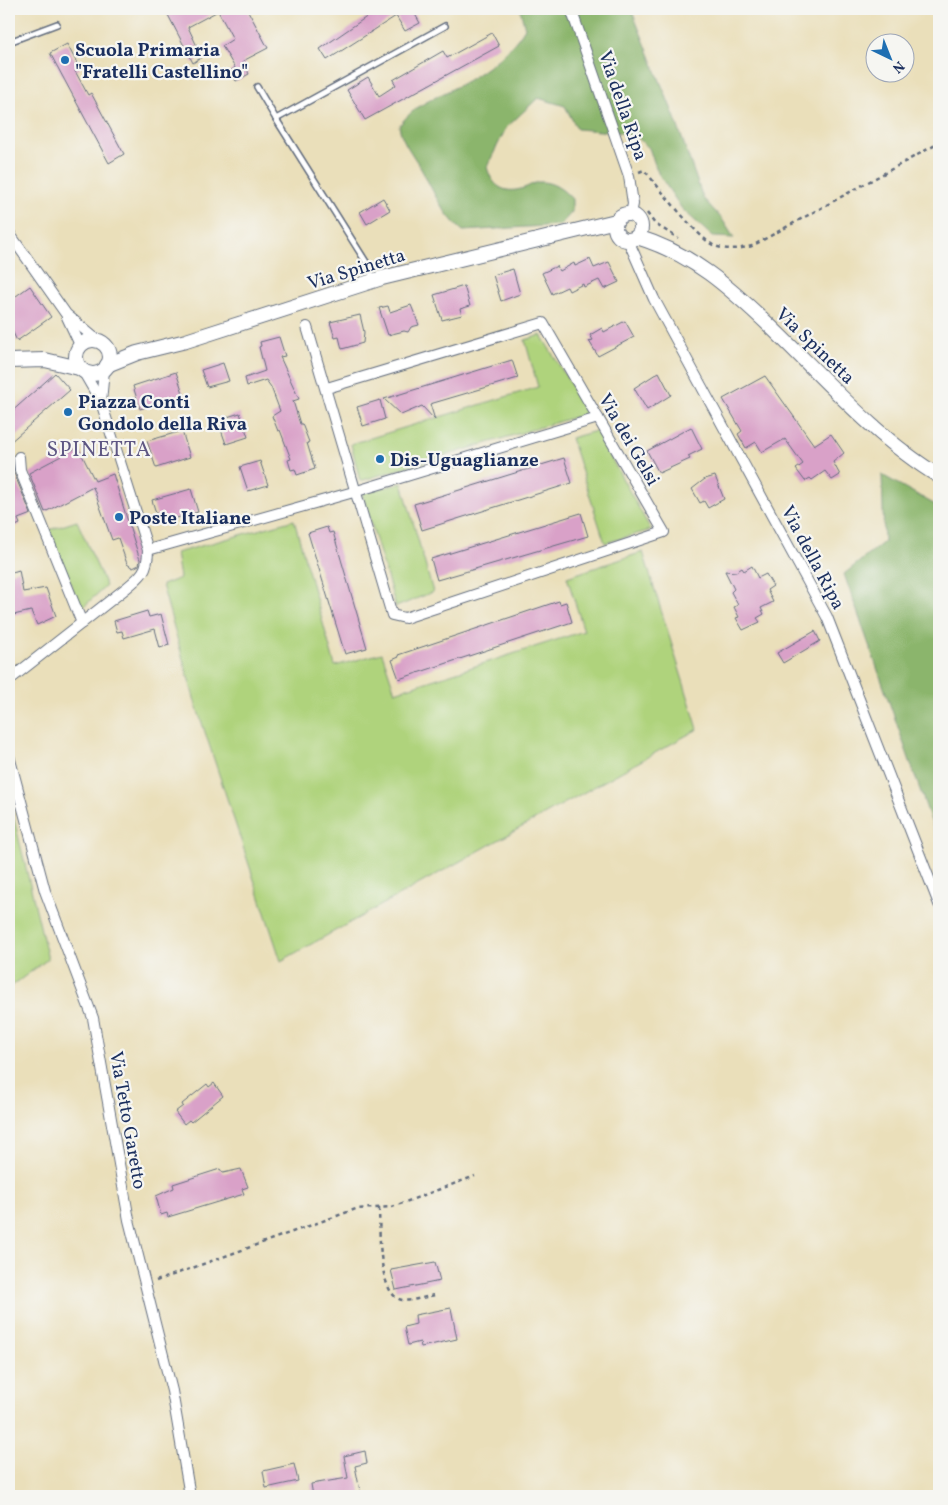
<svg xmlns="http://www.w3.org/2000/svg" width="948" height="1505" viewBox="0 0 948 1505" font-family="Vollkorn,serif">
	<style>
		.green { fill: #afd37c; stroke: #65816d }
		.forest { fill: #8bb56c; stroke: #537265 }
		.building { fill: #d9a1c8 }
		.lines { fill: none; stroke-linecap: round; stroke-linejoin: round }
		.service-casing { stroke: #636d7e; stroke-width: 8 }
		.minor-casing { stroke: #636d7e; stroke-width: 12 }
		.secondary-casing { stroke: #636d7e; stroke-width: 16 }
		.path { stroke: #636d7e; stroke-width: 2.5; stroke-dasharray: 4 4; stroke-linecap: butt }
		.service { stroke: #fff; stroke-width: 5 }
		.minor { stroke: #fff; stroke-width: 10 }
		.secondary { stroke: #fff; stroke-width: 14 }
		.poi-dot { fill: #1f6fb2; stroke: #f6f6f2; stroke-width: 2 }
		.labels { text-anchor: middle; stroke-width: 4.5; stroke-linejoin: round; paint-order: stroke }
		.poi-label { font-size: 19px; font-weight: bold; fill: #1b2f5e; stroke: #f6f6f2; text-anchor: start }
		.street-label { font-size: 19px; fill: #1b2f5e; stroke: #f6f6f2 }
		.quarter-label { font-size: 21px; letter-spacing: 1px; fill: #5e5783; stroke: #f6f6f2 }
	</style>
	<rect width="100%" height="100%" fill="#f6f6f2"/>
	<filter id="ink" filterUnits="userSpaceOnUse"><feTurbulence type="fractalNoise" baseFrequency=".02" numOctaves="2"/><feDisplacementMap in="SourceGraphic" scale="10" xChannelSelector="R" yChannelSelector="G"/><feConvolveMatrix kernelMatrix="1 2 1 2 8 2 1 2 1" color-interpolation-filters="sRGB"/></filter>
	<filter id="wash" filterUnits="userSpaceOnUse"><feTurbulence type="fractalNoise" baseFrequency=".0096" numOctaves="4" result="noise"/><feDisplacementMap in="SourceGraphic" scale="20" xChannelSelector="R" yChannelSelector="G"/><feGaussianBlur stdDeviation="1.12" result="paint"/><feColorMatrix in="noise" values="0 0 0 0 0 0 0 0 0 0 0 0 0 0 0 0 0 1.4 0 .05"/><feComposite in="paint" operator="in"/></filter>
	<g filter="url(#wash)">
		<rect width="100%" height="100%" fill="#eadfba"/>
		<g class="green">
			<polygon points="541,335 588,413 360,481 351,444 538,387 525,340"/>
			<polygon points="596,431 651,530 605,543 571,438"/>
			<polygon points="402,483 433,592 396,607 362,493"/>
			<polygon points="294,520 335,666 382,653 395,692 584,631 567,577 643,552 698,729 281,961 196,705 162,585 180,578 176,553"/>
			<polygon points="77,521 106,586 81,609 49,530"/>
			<polygon points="9,798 48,959 9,988"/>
		</g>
		<g class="forest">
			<path d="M520,9H631L675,118L703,198L722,219L734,238L713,237L682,209L658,173L649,148L638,138L624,133L577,129L565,106L538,98L506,128L487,167C492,186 504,195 524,188C528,187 533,183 538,182C552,181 563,189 572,199V212L560,225L463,231C442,214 433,190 420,167C412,153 402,142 399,126C415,105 429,101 452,89C479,75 509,55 525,28Z"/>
			<polygon points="882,475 939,507 939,839 937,838 844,574 884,542"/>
		</g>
		<g id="blocks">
			<g class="building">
				<polygon points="175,9 247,9 268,48 243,61 249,74 236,81 230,71 235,68 222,46 233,39 218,11 188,27 202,57 193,63 167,13"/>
				<polygon points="378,9 412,9 420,23 405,31 396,16 327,60 320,49"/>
				<polygon points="492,33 499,46 365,120 347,90 368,77 379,96 396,85 393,80 443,51 447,58"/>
				<polygon points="67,44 80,69 75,71 88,95 91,93 124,154 109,163 50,53"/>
				<polygon points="383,198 390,210 367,224 360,212"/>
				<polygon points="590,259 594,268 609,262 619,282 604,289 599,280 584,287 583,284 569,291 567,287 552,294 542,273 557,266 560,271 574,263 575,266"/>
				<polygon points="513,269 520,294 501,301 493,275"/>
				<polygon points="30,286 51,317 17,341 9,324 9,301"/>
				<polygon points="464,286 470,306 460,309 462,315 442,320 434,295"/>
				<polygon points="411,305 419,325 411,327 408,332 404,331 388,335 379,308 388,306 390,312"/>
				<polygon points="360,315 364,332 363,343 342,349 339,337 335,338 330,322"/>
				<polygon points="625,321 634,337 598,356 589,341 593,340 590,335 602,328 604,332"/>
				<polygon points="279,337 285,356 280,357 299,399 293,401 300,424 302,424 309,442 307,443 315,469 297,475 295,469 291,470 288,460 291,459 280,430 278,431 272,416 280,411 271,387 266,380 247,386 245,378 265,371 259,347 261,346 260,342"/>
				<polygon points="512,360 518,378 430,404 435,420 422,406 401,415 384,399"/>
				<polygon points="223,363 229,381 207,387 201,370"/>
				<polygon points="176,372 185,399 166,405 162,402 140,409 133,386"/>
				<polygon points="659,372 671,395 647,410 634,388"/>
				<polygon points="55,373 70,390 9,443 9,414"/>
				<polygon points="765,376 814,445 831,434 844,453 833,462 840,475 832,480 825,471 812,480 810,478 805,481 796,469 803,464 785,439 762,452 756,442 746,448 738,434 742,431 723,399"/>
				<polygon points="380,400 385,419 363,426 357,407"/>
				<polygon points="240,413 248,437 226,444 219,424 228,421 227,417"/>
				<polygon points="691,427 702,449 688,456 690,459 659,473 647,451"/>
				<polygon points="182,431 190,457 156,468 147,441"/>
				<polygon points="78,447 95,481 113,474 140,560 139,565 133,568 127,564 118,538 112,540 93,487 45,512 29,473"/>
				<polygon points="9,453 12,458 14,473 31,514 18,519 20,524 9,529"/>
				<polygon points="564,458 572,483 422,530 414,504"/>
				<polygon points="260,461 268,485 248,491 240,467"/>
				<polygon points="715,476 724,499 708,508 704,501 700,503 692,489 705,479"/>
				<polygon points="191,489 198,512 159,523 152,500"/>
				<polygon points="581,513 588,536 437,580 431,559"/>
				<polygon points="327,527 329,533 333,532 367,648 345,654 308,533"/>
				<polygon points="752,566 758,578 766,574 773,586 767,590 773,602 761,608 764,614 757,618 760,622 743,630 736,618 739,617 734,607 738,605 731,592 734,589 725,571 736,572 742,568 744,571"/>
				<polygon points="19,570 23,592 46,588 56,616 37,625 31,611 9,616 9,573"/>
				<polygon points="559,601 560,604 566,602 572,622 399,679 392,660 399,657 398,655"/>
				<polygon points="147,611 149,617 161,614 169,645 160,648 155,629 124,638 122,631 117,632 114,621"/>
				<polygon points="815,631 820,641 783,663 777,653"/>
				<polygon points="214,1083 223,1096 191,1122 189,1120 184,1124 175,1112 183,1106 182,1104 207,1084 209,1087"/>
				<polygon points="220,1169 223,1173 241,1169 248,1187 242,1189 244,1194 168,1217 167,1213 161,1215 156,1196 174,1188 173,1184"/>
				<polygon points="435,1262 440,1281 396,1290 391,1270"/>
				<polygon points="451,1308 457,1339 421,1347 420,1342 408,1345 404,1327 416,1324 415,1315"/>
				<polygon points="365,1451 367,1463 355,1466 361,1496 313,1496 311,1484 348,1478 344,1456"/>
				<polygon points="294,1464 298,1481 266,1488 263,1471"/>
			</g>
		</g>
	</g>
	<g filter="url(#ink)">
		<use href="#blocks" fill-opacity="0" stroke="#636d7e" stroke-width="1"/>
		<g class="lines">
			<g class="service-casing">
				<g id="service">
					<polyline points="9,42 57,24"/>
					<polyline points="257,87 276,119"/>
					<polyline points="374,280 366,262 276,119 445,26"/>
				</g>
			</g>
			<g class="minor-casing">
				<g id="minor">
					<polyline points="571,9 629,176 633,204 631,214"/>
					<polyline points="9,233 66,314 97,340"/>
					<polyline points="628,240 654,299 827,617 939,904"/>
					<polyline points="67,317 80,345"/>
					<polyline points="307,327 392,615 405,618 664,532 543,323 327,388"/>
					<polyline points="101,402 104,370"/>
					<polyline points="19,457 20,470 82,623"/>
					<polyline points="148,550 357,491 598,418"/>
					<path d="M9,680L125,589C141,576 148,571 148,550L101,402L83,371"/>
					<polyline points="9,756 45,891 93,1018 129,1220 172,1391 190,1496"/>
				</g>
			</g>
			<g class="secondary-casing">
				<g id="secondary">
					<circle cx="628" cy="227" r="13"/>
					<path d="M637,237C693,254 729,287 771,327C823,377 877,439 939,476"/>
					<circle cx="93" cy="357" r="17"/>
					<polyline points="9,361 45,360 79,368"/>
					<polyline points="107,365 137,353 186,341 382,278 616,221"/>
				</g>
			</g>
			<g class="path">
				<path d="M639,172L644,170C658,186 697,237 713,245C725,251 740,249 752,246L939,143"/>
				<polyline points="647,213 655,224 678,238"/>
				<path d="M379,1208C380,1228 377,1295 402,1300C411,1302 427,1296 436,1295"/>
				<polyline points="156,1281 356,1209 392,1207 475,1176"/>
			</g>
			<use href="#service" class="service"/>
			<use href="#minor" class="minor"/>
			<use href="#secondary" class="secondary"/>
		</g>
	</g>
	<g class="poi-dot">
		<circle cx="65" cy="60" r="5"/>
		<circle cx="68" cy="412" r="5"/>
		<circle cx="380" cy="459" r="5"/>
		<circle cx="119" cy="517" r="5"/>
	</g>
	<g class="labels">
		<g class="poi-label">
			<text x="75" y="56">Scuola Primaria<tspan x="75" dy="22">"Fratelli Castellino"</tspan></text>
			<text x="78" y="408">Piazza Conti<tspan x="78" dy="22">Gondolo della Riva</tspan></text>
			<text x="390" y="466">Dis-Uguaglianze</text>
			<text x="129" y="524">Poste Italiane</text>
		</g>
		<g class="street-label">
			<text transform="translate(624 105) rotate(71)" y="7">Via della Ripa</text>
			<text transform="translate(356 268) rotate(-17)" y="7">Via Spinetta</text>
			<text transform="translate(816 345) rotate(44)" y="7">Via Spinetta</text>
			<text transform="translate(630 439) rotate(60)" y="7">Via dei Gelsi</text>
			<text transform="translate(814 557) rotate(62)" y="7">Via della Ripa</text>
			<text transform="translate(129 1120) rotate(80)" y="7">Via Tetto Garetto</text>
		</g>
		<g class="quarter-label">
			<text x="99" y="456">SPINETTA</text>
		</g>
	</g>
	<rect width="948" height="1505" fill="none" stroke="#f6f6f2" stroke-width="30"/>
	<g transform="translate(890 58) rotate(137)"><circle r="24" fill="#f6f6f2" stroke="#9ea6b7"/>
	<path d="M0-4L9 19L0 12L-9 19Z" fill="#1f6fb2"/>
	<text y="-8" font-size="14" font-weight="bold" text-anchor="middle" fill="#1b2f5e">N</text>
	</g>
</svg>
